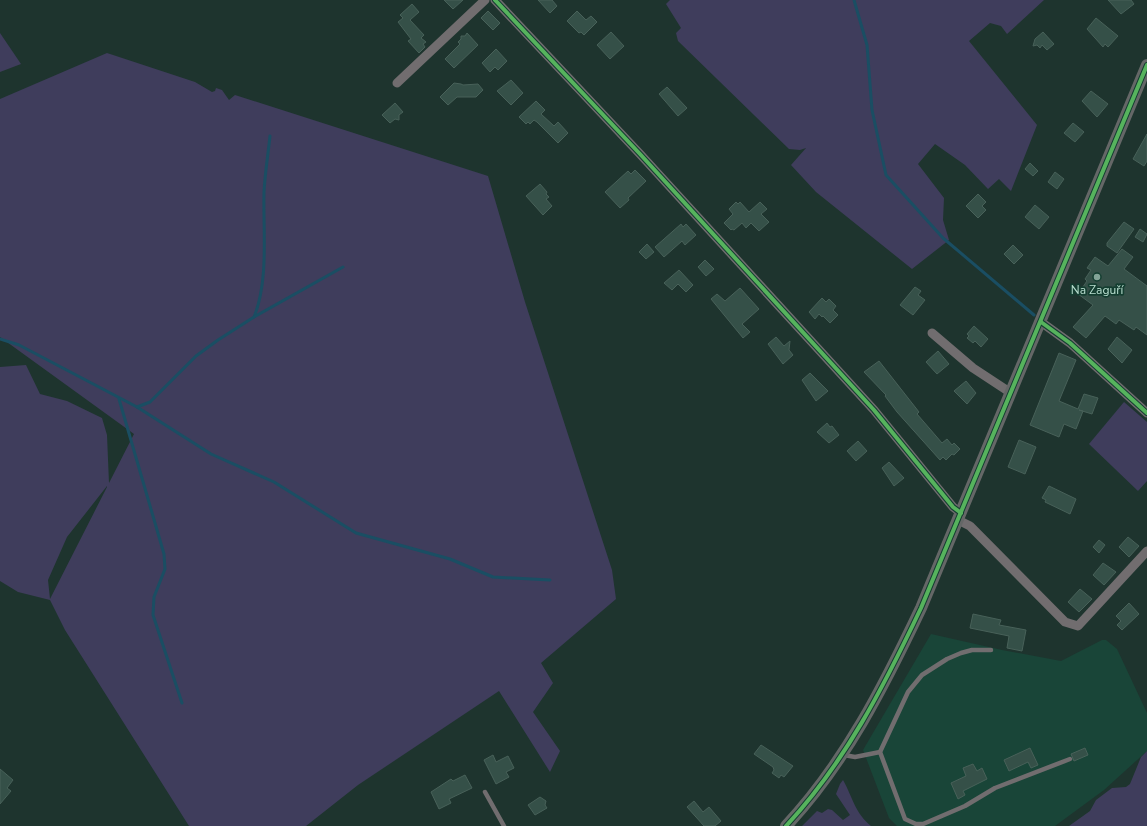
<svg xmlns="http://www.w3.org/2000/svg" width="1147" height="826" viewBox="0 0 1147 826" font-family="'Nunito Sans',sans-serif">
	<style>
		.built { fill: #194538 }
		.green { fill: #3f3d5c; fill-rule: evenodd }
		.lines { fill: none; stroke-linecap: round; stroke-linejoin: round }
		.stream { stroke: #1a4e63; stroke-width: 3 }
		.building { fill: #355048; stroke: #486159 }
		.lane { stroke: #716d6f; stroke-width: 4.5 }
		.street { stroke: #716d6f; stroke-width: 9 }
		.secondary { stroke: #656767; stroke-width: 12 }
		.cycleway-casing { stroke: #143e31; stroke-width: 6 }
		.cycleway { stroke: #56b35d; stroke-width: 4 }
		.poi-dot { fill: #83a397; stroke: #143e31; stroke-width: 1.5 }
		.labels { text-anchor: middle; stroke-width: 3.5; stroke-linejoin: round; paint-order: stroke }
		.poi-label { font-size: 12px; fill: #badfd0; stroke: #143e31 }
	</style>
	<rect width="100%" height="100%" fill="#1e342e"/>
	<polygon class="built" points="931,634 1002,650 1061,661 1102,640 1106,640 1117,649 1147,713 1147,751 1104,790 1055,826 897,826 889,818 863,750"/>
	<g class="green">
		<polygon points="670,0 1044,0 1007,34 1001,26 990,23 969,41 1037,125 1011,191 999,179 988,189 965,165 935,144 918,164 944,198 943,220 949,240 912,269 816,192 791,165 806,148 800,150 789,149 678,41 676,33 681,28 666,4"/>
		<polygon points="0,33 21,64 0,72"/>
		<path d="M107,53L195,82L212,92L215,91L216,88L222,90L229,100L235,95L488,176L525,302L612,570L616,599L541,663L553,683L533,712L560,751L550,772L499,691L358,785L306,826H189L65,630L50,600L18,592L0,581V367L26,365L40,394L67,401L102,418L107,435L109,483L134,434L0,337V99ZM107,486V487L50,599L48,580L67,537Z"/>
		<polygon points="1124,402 1147,422 1147,481 1138,491 1089,444"/>
		<polygon points="1147,751 1147,826 1069,826 1090,811 1096,800 1112,788 1126,787 1130,784 1141,757"/>
		<path d="M843,780C853,798 855,813 871,826H802L817,811L822,813L828,809L832,810L843,820L850,815L836,794L840,784Z"/>
	</g>
	<g class="lines">
		<g class="stream">
			<polyline points="854,0 867,45 872,110 886,175 943,238 1034,315"/>
			<path d="M254,317C269,280 263,231 264,192C265,173 268,155 270,136"/>
			<polyline points="0,339 19,345 137,407 211,454 274,482 356,533 450,559 493,577 550,580"/>
			<polyline points="119,399 164,554 165,569 154,597 153,615 182,703"/>
			<polyline points="137,407 150,402 196,356 218,340 254,317 343,267"/>
		</g>
	</g>
	<g class="building">
		<polygon points="444,0 463,0 453,9"/>
		<polygon points="538,0 552,0 557,6 550,13"/>
		<polygon points="1108,0 1131,0 1134,4 1121,14"/>
		<polygon points="412,4 419,12 410,20 424,35 421,38 426,42 423,44 425,47 419,53 408,41 411,39 398,22 403,18 400,15"/>
		<polygon points="488,11 500,23 493,30 481,18"/>
		<polygon points="577,11 586,20 591,16 597,22 584,35 581,32 579,33 567,21"/>
		<polygon points="1096,18 1118,36 1108,47 1105,44 1103,47 1087,29"/>
		<polygon points="611,32 624,46 610,59 597,45"/>
		<polygon points="1043,32 1054,44 1047,50 1042,45 1040,48 1037,45 1033,46 1035,39"/>
		<polygon points="467,33 478,45 454,68 445,59 460,44 458,42 461,39 461,36 465,36"/>
		<polygon points="496,49 507,61 498,70 495,67 490,72 482,63"/>
		<polygon points="511,80 523,93 511,105 497,91"/>
		<polygon points="454,83 461,84 463,85 478,84 483,90 476,97 457,97 448,105 440,97"/>
		<polygon points="667,87 687,108 678,116 659,94"/>
		<polygon points="1091,91 1108,104 1097,117 1082,101"/>
		<polygon points="536,101 545,110 541,114 554,126 558,122 568,133 558,143 537,122 534,120 530,124 528,122 526,124 519,117"/>
		<polygon points="395,103 403,112 399,115 399,120 395,119 390,123 382,115"/>
		<polygon points="1073,123 1084,132 1075,142 1064,133"/>
		<polygon points="1147,134 1147,161 1144,166 1133,159"/>
		<polygon points="1030,163 1038,171 1033,176 1025,169"/>
		<polygon points="635,170 646,181 628,198 629,200 620,208 605,192 628,171 631,174"/>
		<polygon points="1055,172 1064,179 1057,189 1048,182"/>
		<polygon points="540,184 547,192 546,194 549,197 546,199 552,206 543,215 526,196"/>
		<polygon points="978,194 986,202 982,206 986,210 978,218 966,206"/>
		<polygon points="736,202 738,204 740,202 749,212 760,202 767,209 761,214 769,222 759,231 751,223 746,228 742,223 734,230 732,229 731,230 724,223 733,214 729,209"/>
		<polygon points="1035,205 1049,217 1039,229 1025,217"/>
		<polygon points="1124,222 1134,229 1117,253 1107,246 1107,243"/>
		<polygon points="681,224 683,227 686,224 696,235 685,245 682,241 664,257 655,247"/>
		<polygon points="1140,229 1147,234 1143,242 1135,237"/>
		<polygon points="647,244 654,252 646,259 639,252"/>
		<polygon points="1013,245 1023,255 1014,264 1004,254"/>
		<polygon points="1122,249 1133,257 1124,269 1147,286 1147,335 1136,327 1134,330 1119,320 1116,324 1105,316 1086,338 1073,327 1093,305 1078,294 1087,281 1085,279 1091,270 1087,268 1095,257 1108,266"/>
		<polygon points="705,260 714,269 706,276 698,267"/>
		<polygon points="679,270 693,285 686,292 678,284 672,290 664,283"/>
		<polygon points="915,287 921,291 918,295 925,300 913,315 900,305"/>
		<polygon points="740,288 759,309 742,324 750,332 743,338 711,299 717,294 725,301"/>
		<polygon points="822,298 826,302 829,299 836,306 833,310 838,315 830,323 823,316 822,317 819,314 815,319 809,312"/>
		<polygon points="974,326 988,339 981,347 975,341 973,343 967,338 969,336 967,334"/>
		<polygon points="776,337 784,346 790,341 789,350 793,355 783,364 768,344"/>
		<polygon points="1117,337 1132,350 1122,363 1108,349"/>
		<polygon points="938,351 949,364 937,374 926,362"/>
		<polygon points="1059,353 1076,360 1059,401 1078,409 1084,394 1098,398 1092,414 1079,410 1083,411 1076,429 1064,424 1059,437 1030,425"/>
		<polygon points="879,361 919,412 917,414 942,443 947,439 952,445 954,443 960,449 954,455 952,454 946,460 943,457 940,460 897,412 885,396 886,395 864,372"/>
		<polygon points="810,373 828,391 816,401 802,380"/>
		<polygon points="966,381 976,393 967,404 954,391"/>
		<polygon points="827,423 830,427 832,426 839,435 829,443 817,432"/>
		<polygon points="1019,440 1036,447 1025,474 1008,467"/>
		<polygon points="858,441 867,451 856,461 847,451"/>
		<polygon points="889,462 904,478 894,486 882,468"/>
		<polygon points="1049,486 1076,499 1070,514 1045,502 1046,500 1042,498"/>
		<polygon points="1128,537 1139,546 1129,557 1119,547"/>
		<polygon points="1099,540 1105,545 1099,553 1093,547"/>
		<polygon points="1103,563 1116,572 1104,585 1093,575"/>
		<polygon points="1080,589 1092,599 1079,612 1068,602"/>
		<polygon points="1129,603 1139,614 1122,630 1117,625 1121,621 1116,616"/>
		<polygon points="973,614 1001,620 999,625 1026,630 1022,651 1007,648 1009,636 970,628"/>
		<polygon points="761,745 793,766 784,777 781,775 779,778 772,773 774,770 773,767 754,754"/>
		<polygon points="1030,748 1038,765 1031,768 1028,762 1009,771 1004,760"/>
		<polygon points="1085,748 1088,755 1074,761 1071,754"/>
		<polygon points="493,755 496,762 508,756 514,768 506,772 509,777 496,784 484,760"/>
		<polygon points="973,764 977,771 982,768 987,779 963,791 965,795 958,799 951,783 966,776 963,768"/>
		<polygon points="0,769 13,780 7,788 11,791 0,804"/>
		<polygon points="465,775 472,788 449,799 451,803 439,809 431,792 451,779 453,781"/>
		<polygon points="540,797 546,801 545,805 547,808 535,815 528,805"/>
		<polygon points="694,801 703,812 709,807 721,821 715,826 704,826 687,807"/>
	</g>
	<g class="lines">
		<g class="lane">
			<polyline points="991,650 972,650 961,653 947,659 922,675 908,692 880,752 905,819 916,824 923,824 965,806 995,788 1070,759"/>
			<polyline points="844,755 855,757 880,752"/>
			<polyline points="485,792 504,826"/>
		</g>
		<g class="street">
			<polyline points="495,0 640,154 874,410 953,507 961,513"/>
			<polyline points="397,83 485,0"/>
			<polyline points="1041,322 1070,343 1147,413"/>
			<polyline points="932,333 973,368 1011,393"/>
			<polyline points="958,520 970,526 1065,622 1078,626 1147,551"/>
		</g>
		<path class="secondary" d="M786,826C845,763 884,686 921,608L1147,65"/>
		<g class="cycleway-casing">
			<g id="cycleway">
				<polyline points="495,0 640,154 874,410 953,507 961,513"/>
				<polyline points="1041,322 1070,343 1147,413"/>
				<path d="M786,826C845,763 884,686 921,608L1147,65"/>
			</g>
		</g>
		<use href="#cycleway" class="cycleway"/>
	</g>
	<circle class="poi-dot" cx="1097" cy="277" r="4"/>
	<g class="labels">
		<g class="poi-label">
			<text x="1097" y="294">Na Zaguří</text>
		</g>
	</g>
</svg>
